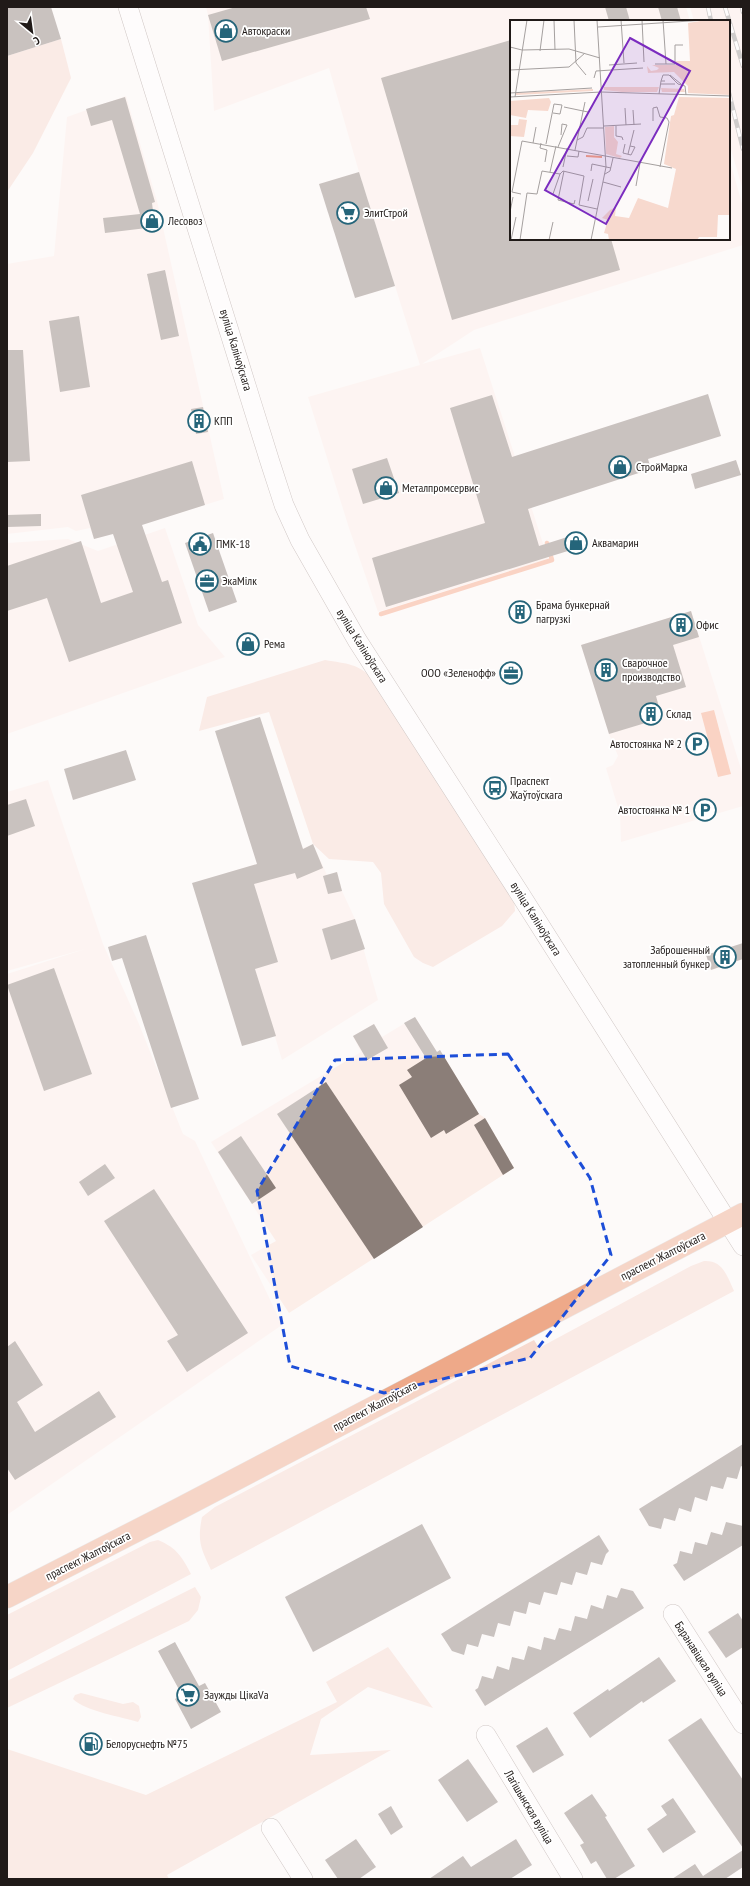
<svg xmlns="http://www.w3.org/2000/svg" width="750" height="1886" viewBox="0 0 750 1886" font-family="'PT Sans Narrow',sans-serif">
	<style>
		.built { fill: #fceee8 }
		.green { fill: #f7d9ce }
		.water { fill: #f6a584 }
		.lines { fill: none; stroke-linecap: round; stroke-linejoin: round }
		.stream { stroke: #f6a584; stroke-width: 4.5 }
		.building { fill: #8b7e78 }
		.minor-casing { stroke: #9b8d87; stroke-width: 20 }
		.major-casing { stroke: #d7d6d5; stroke-width: 23 }
		.minor { stroke: #fff; stroke-width: 19 }
		.major { stroke: #eea989; stroke-width: 22 }
		.rail-casing { stroke: #989492; stroke-width: 4.5 }
		.rail { stroke: #fff; stroke-width: 3; stroke-dasharray: 9; stroke-linecap: butt }
		.marked { fill: none; stroke: #1d4ed8; stroke-width: 3; stroke-dasharray: 8 5; stroke-linejoin: round }
		.labels { text-anchor: middle; stroke-width: 3.5; stroke-linejoin: round; paint-order: stroke }
		.poi-label { font-size: 12px; fill: #201a18; stroke: #fff; text-anchor: start }
		.street-label { font-size: 12px; fill: #201a18; stroke: #fff }
		.inset-river { fill: none; stroke: #f6a584; stroke-width: 2 }
		.inset-road { fill: none; stroke: #a5a09f; stroke-width: 1 }
		.view { fill: #7b2cbf; fill-opacity: 0.15; stroke: #7b2cbf; stroke-width: 2 }
		.inset-edge { fill: none; stroke: #201a18; stroke-width: 2 }
	</style>
	<rect width="100%" height="100%" fill="#fdfaf9"/>
	<g class="built">
		<polygon points="206,7 686,7 690,21 511,21 511,239 729,239 729,158 743,207 743,245 474,330 422,364 480,348 548,559 378,612 349,528 308,397 420,365 359,172 329,68 214,111 208,15"/>
		<polygon points="690,7 743,7 743,187 742,187 729,143 729,21 694,21"/>
		<polygon points="126,96 157,201 224,499 94,539 90,528 76,531 68,527 7,534 7,264 54,256 67,117"/>
		<polygon points="165,528 198,625 225,657 7,734 7,543 68,539 98,551"/>
		<polygon points="691,611 743,775 743,806 621,842 620,814 606,768 613,765 618,756 609,734 581,645"/>
		<polygon points="48,780 103,944 139,1024 183,1134 195,1141 282,1325 7,1515 7,974 85,949 7,971 7,792"/>
		<polygon points="313,844 327,875 337,872 342,891 355,919 378,1000 282,1060 226,873 287,855"/>
		<polygon points="415,1017 437,1052 440,1050 479,1114 485,1118 514,1168 289,1313 251,1255 276,1241 211,1142 361,1052 353,1036 374,1024 382,1037"/>
	</g>
	<g class="green">
		<polygon points="61,39 71,78 33,153 7,192 7,56"/>
		<path d="M325,660C347,664 358,663 374,680L514,899L515,911L502,926L433,967L423,963L414,957L384,904L381,873L373,862L329,859L313,844L269,712L199,731L207,697Z"/>
		<path d="M704,1261C723,1260 727,1276 734,1291L211,1570C201,1548 197,1542 202,1517L215,1507L534,1340L539,1348L691,1266Z"/>
		<path d="M158,1540C177,1548 182,1557 191,1574L7,1671V1615L150,1542Z"/>
		<polygon points="195,1587 201,1597 198,1610 189,1621 7,1708 7,1681"/>
		<polygon points="388,1647 433,1708 368,1687 321,1719 310,1755 391,1750 167,1875 169,1879 7,1879 7,1749 146,1795 337,1702 326,1682"/>
		<path d="M81,1693L123,1704L133,1702L139,1706L141,1717L138,1722C122,1717 85,1711 73,1699L75,1695Z"/>
	</g>
	<polygon class="water" points="714,710 731,774 718,777 701,713"/>
	<g class="lines">
		<polyline class="stream" points="381,614 552,560 547,543"/>
	</g>
	<g class="building">
		<polygon points="7,7 51,7 61,39 7,56"/>
		<polygon points="236,7 366,7 370,19 222,61 208,15"/>
		<polygon points="605,7 626,7 630,21 609,21"/>
		<polygon points="658,7 677,7 681,21 662,21"/>
		<polygon points="511,40 511,239 611,239 620,270 452,320 381,78"/>
		<polygon points="125,97 155,202 152,203 155,227 105,233 103,218 140,214 112,120 91,126 86,109"/>
		<polygon points="359,172 395,286 355,298 319,184"/>
		<polygon points="165,270 179,336 161,340 147,274"/>
		<polygon points="79,316 90,387 60,392 49,321"/>
		<polygon points="7,350 23,350 30,461 7,462"/>
		<polygon points="708,394 721,436 648,459 651,469 528,509 539,546 580,533 584,546 386,607 372,558 485,523 450,408 492,395 512,457"/>
		<polygon points="203,407 208,432 196,434 191,409"/>
		<polygon points="387,458 399,493 363,504 352,469"/>
		<polygon points="736,460 741,475 695,489 691,474"/>
		<polygon points="192,461 205,505 142,525 162,582 168,580 182,623 69,662 47,598 7,611 7,566 81,541 101,603 133,592 113,534 94,539 81,495"/>
		<polygon points="41,514 41,526 7,527 7,515"/>
		<polygon points="213,533 237,602 209,612 185,543"/>
		<polygon points="691,611 699,637 673,645 686,687 656,696 662,718 609,734 581,645"/>
		<polygon points="260,717 303,849 313,844 323,868 297,879 295,873 254,884 278,962 255,969 276,1036 242,1046 192,883 257,864 215,731"/>
		<polygon points="126,750 136,780 73,800 64,769"/>
		<polygon points="26,799 35,826 7,836 7,805"/>
		<polygon points="337,872 342,891 328,894 323,876"/>
		<polygon points="355,919 365,949 331,960 322,929"/>
		<polygon points="146,935 199,1099 171,1108 122,958 112,961 108,947"/>
		<polygon points="743,943 743,959 711,970 706,955"/>
		<polygon points="54,968 92,1074 44,1091 7,985"/>
		<polygon points="415,1017 437,1052 440,1050 479,1114 446,1134 444,1130 431,1138 399,1085 412,1077 407,1070 426,1058 404,1023"/>
		<polygon points="374,1024 388,1048 367,1060 353,1036"/>
		<polygon points="326,1082 423,1227 374,1259 277,1114"/>
		<polygon points="485,1118 514,1168 503,1175 474,1125"/>
		<polygon points="241,1136 276,1188 252,1204 218,1152"/>
		<polygon points="105,1164 115,1178 88,1196 79,1182"/>
		<polygon points="154,1189 248,1333 187,1372 167,1341 178,1335 104,1221"/>
		<polygon points="15,1341 43,1385 17,1402 35,1432 99,1391 116,1417 15,1480 7,1468 7,1347"/>
		<polygon points="743,1444 743,1467 741,1466 737,1479 727,1477 723,1489 711,1486 707,1501 695,1497 691,1512 679,1508 675,1521 664,1518 661,1529 649,1526 639,1509"/>
		<polygon points="726,1522 743,1526 743,1545 684,1581 673,1565 677,1563 680,1551 692,1554 695,1542 707,1545 711,1532 722,1535"/>
		<polygon points="422,1524 451,1578 313,1652 285,1597"/>
		<polygon points="599,1535 609,1551 606,1554 602,1565 591,1562 587,1575 576,1572 572,1585 561,1582 557,1595 544,1592 540,1605 529,1602 526,1614 514,1611 510,1626 498,1623 494,1637 482,1634 478,1647 467,1644 464,1655 452,1651 441,1634"/>
		<polygon points="621,1588 633,1591 644,1608 485,1706 475,1690 478,1688 482,1676 493,1679 497,1666 509,1670 512,1657 524,1660 528,1646 541,1650 544,1637 555,1640 559,1628 571,1631 575,1616 587,1619 591,1605 603,1609 607,1595 617,1598"/>
		<polygon points="738,1613 743,1621 743,1647 726,1658 708,1632"/>
		<polygon points="175,1642 199,1686 205,1683 221,1712 191,1729 175,1699 182,1695 158,1651"/>
		<polygon points="659,1657 676,1681 643,1703 642,1701 590,1738 573,1713 608,1689 609,1691"/>
		<polygon points="701,1718 743,1780 743,1848 668,1740"/>
		<polygon points="547,1727 564,1755 533,1773 516,1746"/>
		<polygon points="468,1759 498,1802 467,1822 438,1780"/>
		<polygon points="592,1794 607,1816 605,1817 635,1866 614,1879 607,1879 596,1861 591,1864 580,1845 584,1843 564,1813"/>
		<polygon points="673,1798 696,1832 663,1853 647,1829 667,1815 661,1806"/>
		<polygon points="391,1806 403,1827 391,1835 378,1814"/>
		<polygon points="356,1839 376,1867 359,1879 338,1879 325,1860"/>
		<polygon points="516,1839 532,1865 510,1879 429,1879 463,1856 471,1867"/>
		<polygon points="743,1850 743,1867 725,1879 672,1879 695,1864 703,1876"/>
	</g>
	<g class="lines">
		<g class="minor-casing">
			<g id="minor">
				<polyline points="128,7 270,462 284,505 300,540 357,640 520,894 743,1246"/>
				<polyline points="673,1614 743,1724"/>
				<polyline points="486,1735 573,1879"/>
				<polyline points="271,1828 303,1879"/>
			</g>
		</g>
		<g class="major-casing">
			<polyline id="major" points="7,1597 179,1509 743,1214"/>
		</g>
		<use href="#minor" class="minor"/>
		<use href="#major" class="major"/>
		<g class="rail-casing">
			<g id="rail">
				<polyline points="708,7 711,21"/>
				<polyline points="725,7 743,66"/>
				<polyline points="742,7 743,12"/>
				<polyline points="729,93 743,149"/>
			</g>
		</g>
		<use href="#rail" class="rail"/>
	</g>
	<path d="M0 0H750V1886H0ZM508,1054L590,1178L611,1255L530,1358L384,1393L290,1366L257,1191L335,1060Z" fill="#fdfaf9" fill-opacity=".55" fill-rule="evenodd"/>
	<path class="marked" d="M508,1054L590,1178L611,1255L530,1358L384,1393L290,1366L257,1191L335,1060Z"/>
	<defs>
		<g id="shop-ring" transform="scale(1.15)"><circle r="9.5" fill="#fff" stroke="#25657a" stroke-width="1.5"/><path d="M-5-2.5h2.3a2.7 3.5 0 0 1 5.4 0H5L5.5 6h-11ZM-1.5-2.5h3a1.5 2.3 0 0 0-3 0Z" fill="#25657a"/></g>
		<g id="supermarket-ring" transform="scale(1.15)"><circle r="9.5" fill="#fff" stroke="#25657a" stroke-width="1.5"/><path d="M-6-5.5h2.5l.6 2H6L4.5 2H-2.5L-4.4-4H-6ZM-1.5 3.2a1.3 1.3 0 1 0 .1 0ZM3 3.2a1.3 1.3 0 1 0 .1 0Z" fill="#25657a"/></g>
		<g id="building-ring" transform="scale(1.15)"><circle r="9.5" fill="#fff" stroke="#25657a" stroke-width="1.5"/><path d="M-4-6H4V6H1V3H-1V6H-4ZM-2.5-4.3h1.7v1.8h-1.7ZM.8-4.3h1.7v1.8H.8ZM-2.5-1h1.7V.8h-1.7ZM.8-1h1.7V.8H.8Z" fill="#25657a"/></g>
		<g id="civic-ring" transform="scale(1.15)"><circle r="9.5" fill="#fff" stroke="#25657a" stroke-width="1.5"/><path d="M-.6-6.5H3V-4.5H.6V-3L4-1V1h2V6H-6V1h2V-1L-.6-3ZM-1.2 2.5V6h2.4V2.5Z" fill="#25657a"/></g>
		<g id="office-ring" transform="scale(1.15)"><circle r="9.5" fill="#fff" stroke="#25657a" stroke-width="1.5"/><path d="M-6-3h4V-5.5h4V-3h4V5H-6ZM-1-4.5V-3h2v-1.5ZM-6 0V1H6V0Z" fill="#25657a"/></g>
		<g id="parking-ring" transform="scale(1.15)"><circle r="9.5" fill="#fff" stroke="#25657a" stroke-width="1.5"/><path d="M-3.5-5.5H1a3.5 3.5 0 0 1 0 7H-1V5.5H-3.5ZM-1-3.4V-.6H.8a1.4 1.4 0 0 0 0-2.8Z" fill="#25657a"/></g>
		<g id="bus-ring" transform="scale(1.15)"><circle r="9.5" fill="#fff" stroke="#25657a" stroke-width="1.5"/><path d="M-5-6H5V4H4V6H2V4H-2V6H-4V4H-5ZM-3.5-4V0h7V-4ZM-3.5 1.2v1.5H-2V1.2ZM2 1.2v1.5H3.5V1.2Z" fill="#25657a"/></g>
		<g id="fuel-ring" transform="scale(1.15)"><circle r="9.5" fill="#fff" stroke="#25657a" stroke-width="1.5"/><path d="M-5.5-6h7V0h2V4h1.3V-2.5L3-4.5l.8-.8L6-3V5H2.5V1h-1V6h-7ZM-4.2-4.7v3.2H.2V-4.7Z" fill="#25657a"/></g>
	</defs>
	<g fill-rule="evenodd">
		<use href="#shop-ring" x="226" y="31"/>
		<use href="#supermarket-ring" x="348" y="213"/>
		<use href="#shop-ring" x="152" y="221"/>
		<use href="#building-ring" x="199" y="421"/>
		<use href="#shop-ring" x="620" y="467"/>
		<use href="#shop-ring" x="386" y="488"/>
		<use href="#shop-ring" x="576" y="543"/>
		<use href="#civic-ring" x="200" y="544"/>
		<use href="#office-ring" x="207" y="581"/>
		<use href="#building-ring" x="520" y="612"/>
		<use href="#building-ring" x="681" y="625"/>
		<use href="#shop-ring" x="248" y="644"/>
		<use href="#building-ring" x="606" y="670"/>
		<use href="#office-ring" x="511" y="673"/>
		<use href="#building-ring" x="651" y="714"/>
		<use href="#parking-ring" x="697" y="744"/>
		<use href="#bus-ring" x="495" y="788"/>
		<use href="#parking-ring" x="705" y="810"/>
		<use href="#building-ring" x="725" y="957"/>
		<use href="#supermarket-ring" x="188" y="1695"/>
		<use href="#fuel-ring" x="91" y="1744"/>
	</g>
	<g class="labels">
		<g class="poi-label">
			<text x="242" y="35">Автокраски</text>
			<text x="364" y="217">ЭлитСтрой</text>
			<text x="168" y="225">Лесовоз</text>
			<text x="214" y="425">КПП</text>
			<text x="636" y="471">СтройМарка</text>
			<text x="402" y="492">Металпромсервис</text>
			<text x="592" y="547">Аквамарин</text>
			<text x="216" y="548">ПМК-18</text>
			<text x="222" y="585">ЭкаМілк</text>
			<text x="536" y="609">Брама бункернай<tspan x="536" dy="14">пагрузкі</tspan></text>
			<text x="696" y="629">Офис</text>
			<text x="264" y="648">Рема</text>
			<text x="622" y="667">Сварочное<tspan x="622" dy="14">производство</tspan></text>
			<text x="496" y="677" text-anchor="end">ООО «Зеленофф»</text>
			<text x="666" y="718">Склад</text>
			<text x="682" y="748" text-anchor="end">Автостоянка № 2</text>
			<text x="510" y="785">Праспект<tspan x="510" dy="14">Жаўтоўскага</tspan></text>
			<text x="690" y="814" text-anchor="end">Автостоянка № 1</text>
			<text x="710" y="954" text-anchor="end">Заброшенный<tspan x="710" dy="14">затопленный бункер</tspan></text>
			<text x="204" y="1699">Заужды ЦікаVа</text>
			<text x="106" y="1748">Белоруснефть №75</text>
		</g>
		<g class="street-label">
			<text transform="translate(236 350) rotate(73)" y="4">вуліца Каліноўскага</text>
			<text transform="translate(362 646) rotate(58)" y="4">вуліца Каліноўскага</text>
			<text transform="translate(536 919) rotate(58)" y="4">вуліца Каліноўскага</text>
			<text transform="translate(663 1256) rotate(-27)" y="4">праспект Жалтоўскага</text>
			<text transform="translate(375 1406) rotate(-28)" y="4">праспект Жалтоўскага</text>
			<text transform="translate(88 1556) rotate(-27)" y="4">праспект Жалтоўскага</text>
			<text transform="translate(701 1659) rotate(57)" y="4">Баранавіцкая вуліца</text>
			<text transform="translate(529 1807) rotate(59)" y="4">Лагішынская вуліца</text>
		</g>
	</g>
	<g transform="translate(510 20)">
		<rect width="220" height="220" fill="#fdfaf9"/>
		<path d="M196,0H220V75L178,73V66L164,52L138,53L137,46L141,51L147,50L149,48L142,45H166V41H180L178,3ZM94,67H149L147,72H112L94,70ZM151,68L174,69L175,72H152ZM83,69V71L6,75L5,73ZM169,77L220,78V195H208L207,217H189L187,220H99L98,214L94,213L98,200L92,198L100,190L106,187L105,196L119,198L128,178L158,188L166,149L154,144L161,96L164,95ZM39,78L41,82L38,91L18,90L16,98L0,95V81ZM9,99L17,100L14,117L0,116V105H8ZM104,106V117L108,122L106,134L112,136L110,138L96,134L95,107Z" fill="#f7d9ce"/>
		<path class="inset-river" d="M76,136L92,137"/>
		<path class="inset-road" d="M44,0L45,30M64,0L66,43L76,55M111,0L114,43M132,0L134,42M153,0L156,44M88,7L195,0M0,27L12,30L59,29L90,38M30,31L34,0M145,44H165V25H173M99,45L127,43M0,50L59,47L75,33M160,55L171,64M84,58L86,51L133,48M151,61L153,55H159L168,64L175,66L176,75M151,64H165M0,73L82,68M149,74L151,61H155M0,77L91,72L220,76M5,77L17,0M54,87L78,92M115,88L116,105M123,90L124,105M143,101V88L147,87L150,97L157,98L159,102L150,147M94,106L131,104M106,106V116L112,117L113,120M67,120L73,117L77,108H94M23,123L26,107M31,123L30,128L37,130L35,142M36,124L44,84L52,85L50,94L43,93M115,124L113,133L121,135M120,126L125,127L121,135M48,127L57,105L52,104L51,115M65,130L75,82M118,134L124,110M57,136L68,137L69,131M53,147L57,128M54,151L48,180L64,184L65,180M81,151L82,144L101,148M40,152L46,126M50,154L53,151L74,156L69,185L87,189M95,154L100,151L103,138M93,162L111,167M126,166L130,143M11,174L2,172L12,121L162,148M78,181L83,159M0,192L3,177M1,220L6,197M10,220L17,173L27,174L32,151L50,154L43,174M39,220L43,202M81,220L96,147L87,0"/>
		<path class="view" d="M120,18L180,51L96,204L35,170Z"/>
		<rect width="220" height="220" class="inset-edge"/>
	</g>
	<rect width="750" height="1886" fill="none" stroke="#201a18" stroke-width="16"/>
	<g transform="translate(32 32) rotate(151)" stroke="#ffffff" stroke-width="3" paint-order="stroke">
	<path d="M0-3L7 15L0 10L-7 15Z" fill="#201a18"/>
	<text y="-6" font-size="11" font-weight="bold" text-anchor="middle" fill="#201a18">С</text>
	</g>
</svg>
